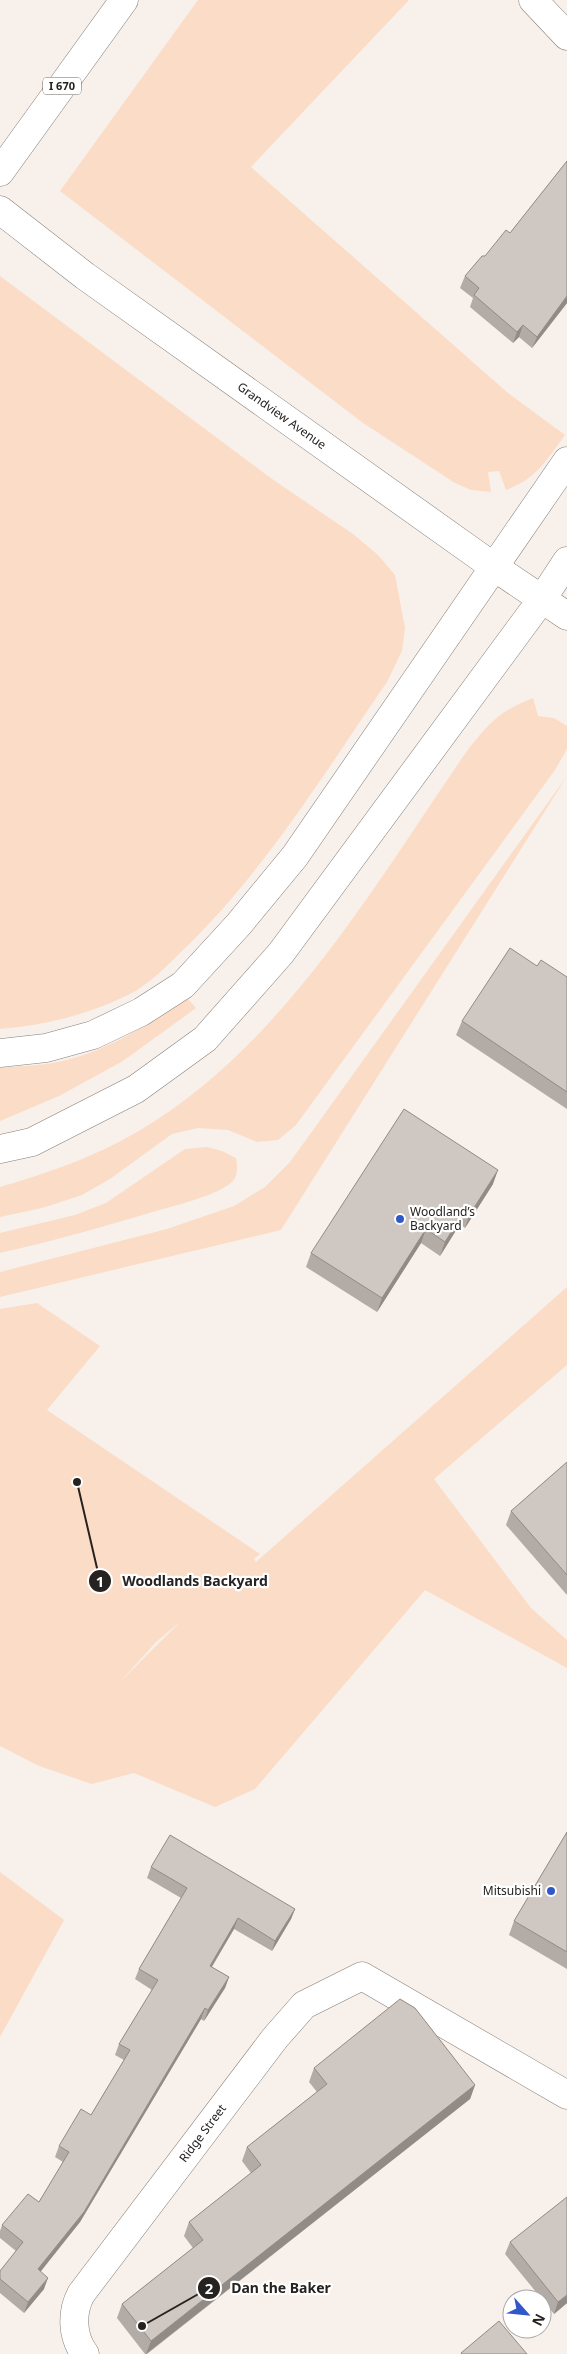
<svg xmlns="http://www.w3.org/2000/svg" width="567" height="2354" viewBox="0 0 567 2354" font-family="'Noto Sans',sans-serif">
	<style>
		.green { fill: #fbdcc7; fill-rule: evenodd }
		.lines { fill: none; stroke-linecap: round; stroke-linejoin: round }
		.minor-casing { stroke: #877f7a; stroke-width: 29 }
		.tertiary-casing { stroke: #877f7a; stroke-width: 29 }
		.secondary-casing { stroke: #877f7a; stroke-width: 29 }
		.motorway-casing { stroke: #877f7a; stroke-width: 29 }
		.minor { stroke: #fff; stroke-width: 28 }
		.tertiary { stroke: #fff; stroke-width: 28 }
		.secondary { stroke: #fff; stroke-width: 28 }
		.motorway { stroke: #fff; stroke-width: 28 }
		.wall { fill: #b2aba6 }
		.shaded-wall { fill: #918b87 }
		.building { fill: #cfc7c1; stroke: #918b87 }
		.poi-dot { fill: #3158c8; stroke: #fff; stroke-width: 2 }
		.labels { text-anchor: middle; stroke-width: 4.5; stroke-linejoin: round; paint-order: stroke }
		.shield { fill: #fff; stroke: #666463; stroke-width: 1 }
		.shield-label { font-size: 11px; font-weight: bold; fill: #252220 }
		.street-label { font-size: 12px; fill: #252220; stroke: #fff }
		.poi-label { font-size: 12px; fill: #252220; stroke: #fff; text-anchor: start }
		.leader { fill: none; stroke: #252220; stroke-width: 2 }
		.callout-dot { fill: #252220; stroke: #fff; stroke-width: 2 }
		.mark-label { font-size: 15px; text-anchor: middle; font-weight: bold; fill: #fff }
		.callout-label { font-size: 14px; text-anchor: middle; font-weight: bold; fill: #252220; stroke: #fff; stroke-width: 4.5; stroke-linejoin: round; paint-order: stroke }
	</style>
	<rect width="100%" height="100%" fill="#f8f0ea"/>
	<g class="green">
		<path d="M198,0H409L251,167L508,393L565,435C546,461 536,479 506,490L499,471L488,472L491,492L471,490L455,483L363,423L60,191Z"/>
		<path d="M0,276L272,479L353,534L378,555L395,575L405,628L402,651L387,682C323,775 263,874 181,952C165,968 148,985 128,995C87,1015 45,1025 0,1029Z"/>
		<path d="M533,698L538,716L554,718L567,726V749L555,770L296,1125L278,1140L257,1142L228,1130L198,1128L172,1134L110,1179L82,1195L42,1208L0,1217V1187C48,1173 94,1157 137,1132C283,1047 375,884 469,748C491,721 500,711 533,698Z"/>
		<polygon points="567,776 281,1230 0,1297 0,1272 167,1229 234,1206 265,1187 290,1162 321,1119"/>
		<path d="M187,998L196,1008L123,1061L59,1096L0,1121V1068C18,1066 36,1066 53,1063C103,1054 146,1026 187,998Z"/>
		<path d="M207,1147L222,1151L236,1158C238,1169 238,1179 228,1185C213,1196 178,1205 159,1210C106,1226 54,1241 0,1253V1233L75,1215L106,1203L185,1149Z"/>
		<path d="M567,1287V1365L434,1479L531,1608L567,1640V1668L425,1590L255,1789L215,1807L134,1773L92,1784L39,1766L0,1746V1309L37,1303L100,1346L47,1410L260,1554L254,1559L256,1562ZM181,1621L120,1682L156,1642Z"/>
		<polygon points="0,1872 64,1920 0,2037"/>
	</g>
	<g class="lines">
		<g class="minor-casing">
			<g id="minor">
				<polyline points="533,0 567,36"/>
				<path id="s1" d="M85,2354C72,2337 71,2313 81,2294L275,2038L304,2005L362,1976L567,2095"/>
			</g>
		</g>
		<g class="tertiary-casing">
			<g id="tertiary">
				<polyline points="494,567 567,461"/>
				<polyline points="542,599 567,561"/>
			</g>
		</g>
		<g class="secondary-casing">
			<g id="secondary">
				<path id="s2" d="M0,210L85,276L494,567L567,616"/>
			</g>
		</g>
		<g class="motorway-casing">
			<g id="motorway">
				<polyline points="0,172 124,0"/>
				<polyline points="0,1053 46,1048 93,1035 141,1012 183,985 239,924 295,856 494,567"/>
				<polyline points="0,1149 32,1142 136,1089 205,1039 281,953 542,599"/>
			</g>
		</g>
		<use href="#minor" class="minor"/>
		<use href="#tertiary" class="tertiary"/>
		<use href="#secondary" class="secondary"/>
		<use href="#motorway" class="motorway"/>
	</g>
	<g class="wall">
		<polygon points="567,161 567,303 532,348 519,337 513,343 470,307 473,298 460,288 465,276 510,233"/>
		<polygon points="537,966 567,977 567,1109 456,1035 462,1021"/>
		<polygon points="493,1184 465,1228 460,1224 440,1256 421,1243 377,1312 306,1267 311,1253"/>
		<polygon points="567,1462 567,1595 506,1525 511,1511"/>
		<polygon points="567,1832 567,1969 509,1935 514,1921"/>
		<polygon points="151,1867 295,1909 291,1919 272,1951 234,1929 212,1967 229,1977 225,1988 204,2021 201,2019 80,2222 40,2271 44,2289 24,2313 0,2293 0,2271 16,2251 0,2238 0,2231 2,2225 39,2202 63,2162 55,2157 59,2146 91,2115 124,2060 115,2055 119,2044 152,1990 135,1979 139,1969 181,1898 147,1878"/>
		<polygon points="314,2068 475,2085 470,2099 147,2354 145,2354 117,2318 122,2304 193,2248 184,2236 189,2222 251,2173 242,2161 247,2147 317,2092 309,2082"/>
		<polygon points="510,2242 567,2303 554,2314 505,2254"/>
	</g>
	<g class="shaded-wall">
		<polygon points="567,296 567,303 532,348 537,337"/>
		<polygon points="523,325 519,337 513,343 517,332"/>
		<polygon points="498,1170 493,1184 465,1228 470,1214"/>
		<polygon points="465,1210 460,1224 440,1256 445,1242"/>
		<polygon points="426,1229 421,1243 377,1312 382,1298"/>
		<polygon points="295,1909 291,1919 272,1951 275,1941"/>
		<polygon points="238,1918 234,1929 206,1976 210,1966"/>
		<polygon points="229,1977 225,1988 204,2021 208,2010"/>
		<polygon points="205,2008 201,2019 80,2222 34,2280 38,2269"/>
		<polygon points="475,2085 470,2099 146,2354 151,2341"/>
		<polygon points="48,2278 44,2289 24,2313 28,2302"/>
		<polygon points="567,2295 567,2303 554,2314 558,2302"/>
	</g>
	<g class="building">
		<polygon points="567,161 567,296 537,337 523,325 517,332 474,295 479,288 465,276 482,256 485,256 506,230 510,233"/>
		<polygon points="510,948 537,966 541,960 567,977 567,1092 462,1021"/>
		<polygon points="404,1109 498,1170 470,1214 465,1210 445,1242 426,1229 382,1298 311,1253"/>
		<polygon points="567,1462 567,1575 511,1511"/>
		<polygon points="567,1832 567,1952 514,1921"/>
		<polygon points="170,1835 295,1909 275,1941 238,1918 210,1966 229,1977 208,2010 205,2008 84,2212 38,2269 48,2278 28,2302 0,2279 0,2271 23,2242 2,2225 28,2194 39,2202 69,2152 59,2146 81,2109 91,2115 130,2050 119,2044 158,1980 139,1969 187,1888 151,1867"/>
		<polygon points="400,1999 415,2008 475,2085 151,2341 122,2304 203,2240 189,2222 261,2165 247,2147 327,2084 314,2068"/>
		<polygon points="567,2197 567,2295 558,2302 510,2242"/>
		<polygon points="499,2321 527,2354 462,2354 461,2353"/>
	</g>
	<g class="poi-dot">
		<circle cx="400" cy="1219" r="5"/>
		<circle cx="551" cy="1891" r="5"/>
	</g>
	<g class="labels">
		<rect class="shield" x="43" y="77.5" width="38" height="17" rx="4"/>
		<g class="shield-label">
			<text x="62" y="90">I 670</text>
		</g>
		<g class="street-label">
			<text dy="4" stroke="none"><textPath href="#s2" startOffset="349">Grandview Avenue</textPath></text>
			<text dy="4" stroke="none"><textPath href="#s1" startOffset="265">Ridge Street</textPath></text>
		</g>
		<g class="poi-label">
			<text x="410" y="1216">Woodland’s<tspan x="410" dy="14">Backyard</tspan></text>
			<text x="541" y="1895" text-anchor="end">Mitsubishi</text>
		</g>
	</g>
	<path class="leader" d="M77 1482L100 1581M142 2326L209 2288"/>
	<g class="callout-dot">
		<circle cx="77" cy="1482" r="5"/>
		<circle cx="142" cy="2326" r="5"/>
		<circle cx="100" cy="1581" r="12"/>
		<circle cx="209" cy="2288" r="12"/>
	</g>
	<g class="mark-label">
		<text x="100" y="1587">1</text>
		<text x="209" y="2294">2</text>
	</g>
	<g class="callout-label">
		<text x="195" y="1586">Woodlands Backyard</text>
		<text x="281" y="2293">Dan the Baker</text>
	</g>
	<g transform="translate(527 2314) rotate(117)"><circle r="24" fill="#ffffff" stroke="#a8a7a6"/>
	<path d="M0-4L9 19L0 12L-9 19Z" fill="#3158c8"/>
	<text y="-8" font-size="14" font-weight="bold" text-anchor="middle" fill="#252220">N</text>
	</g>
</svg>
